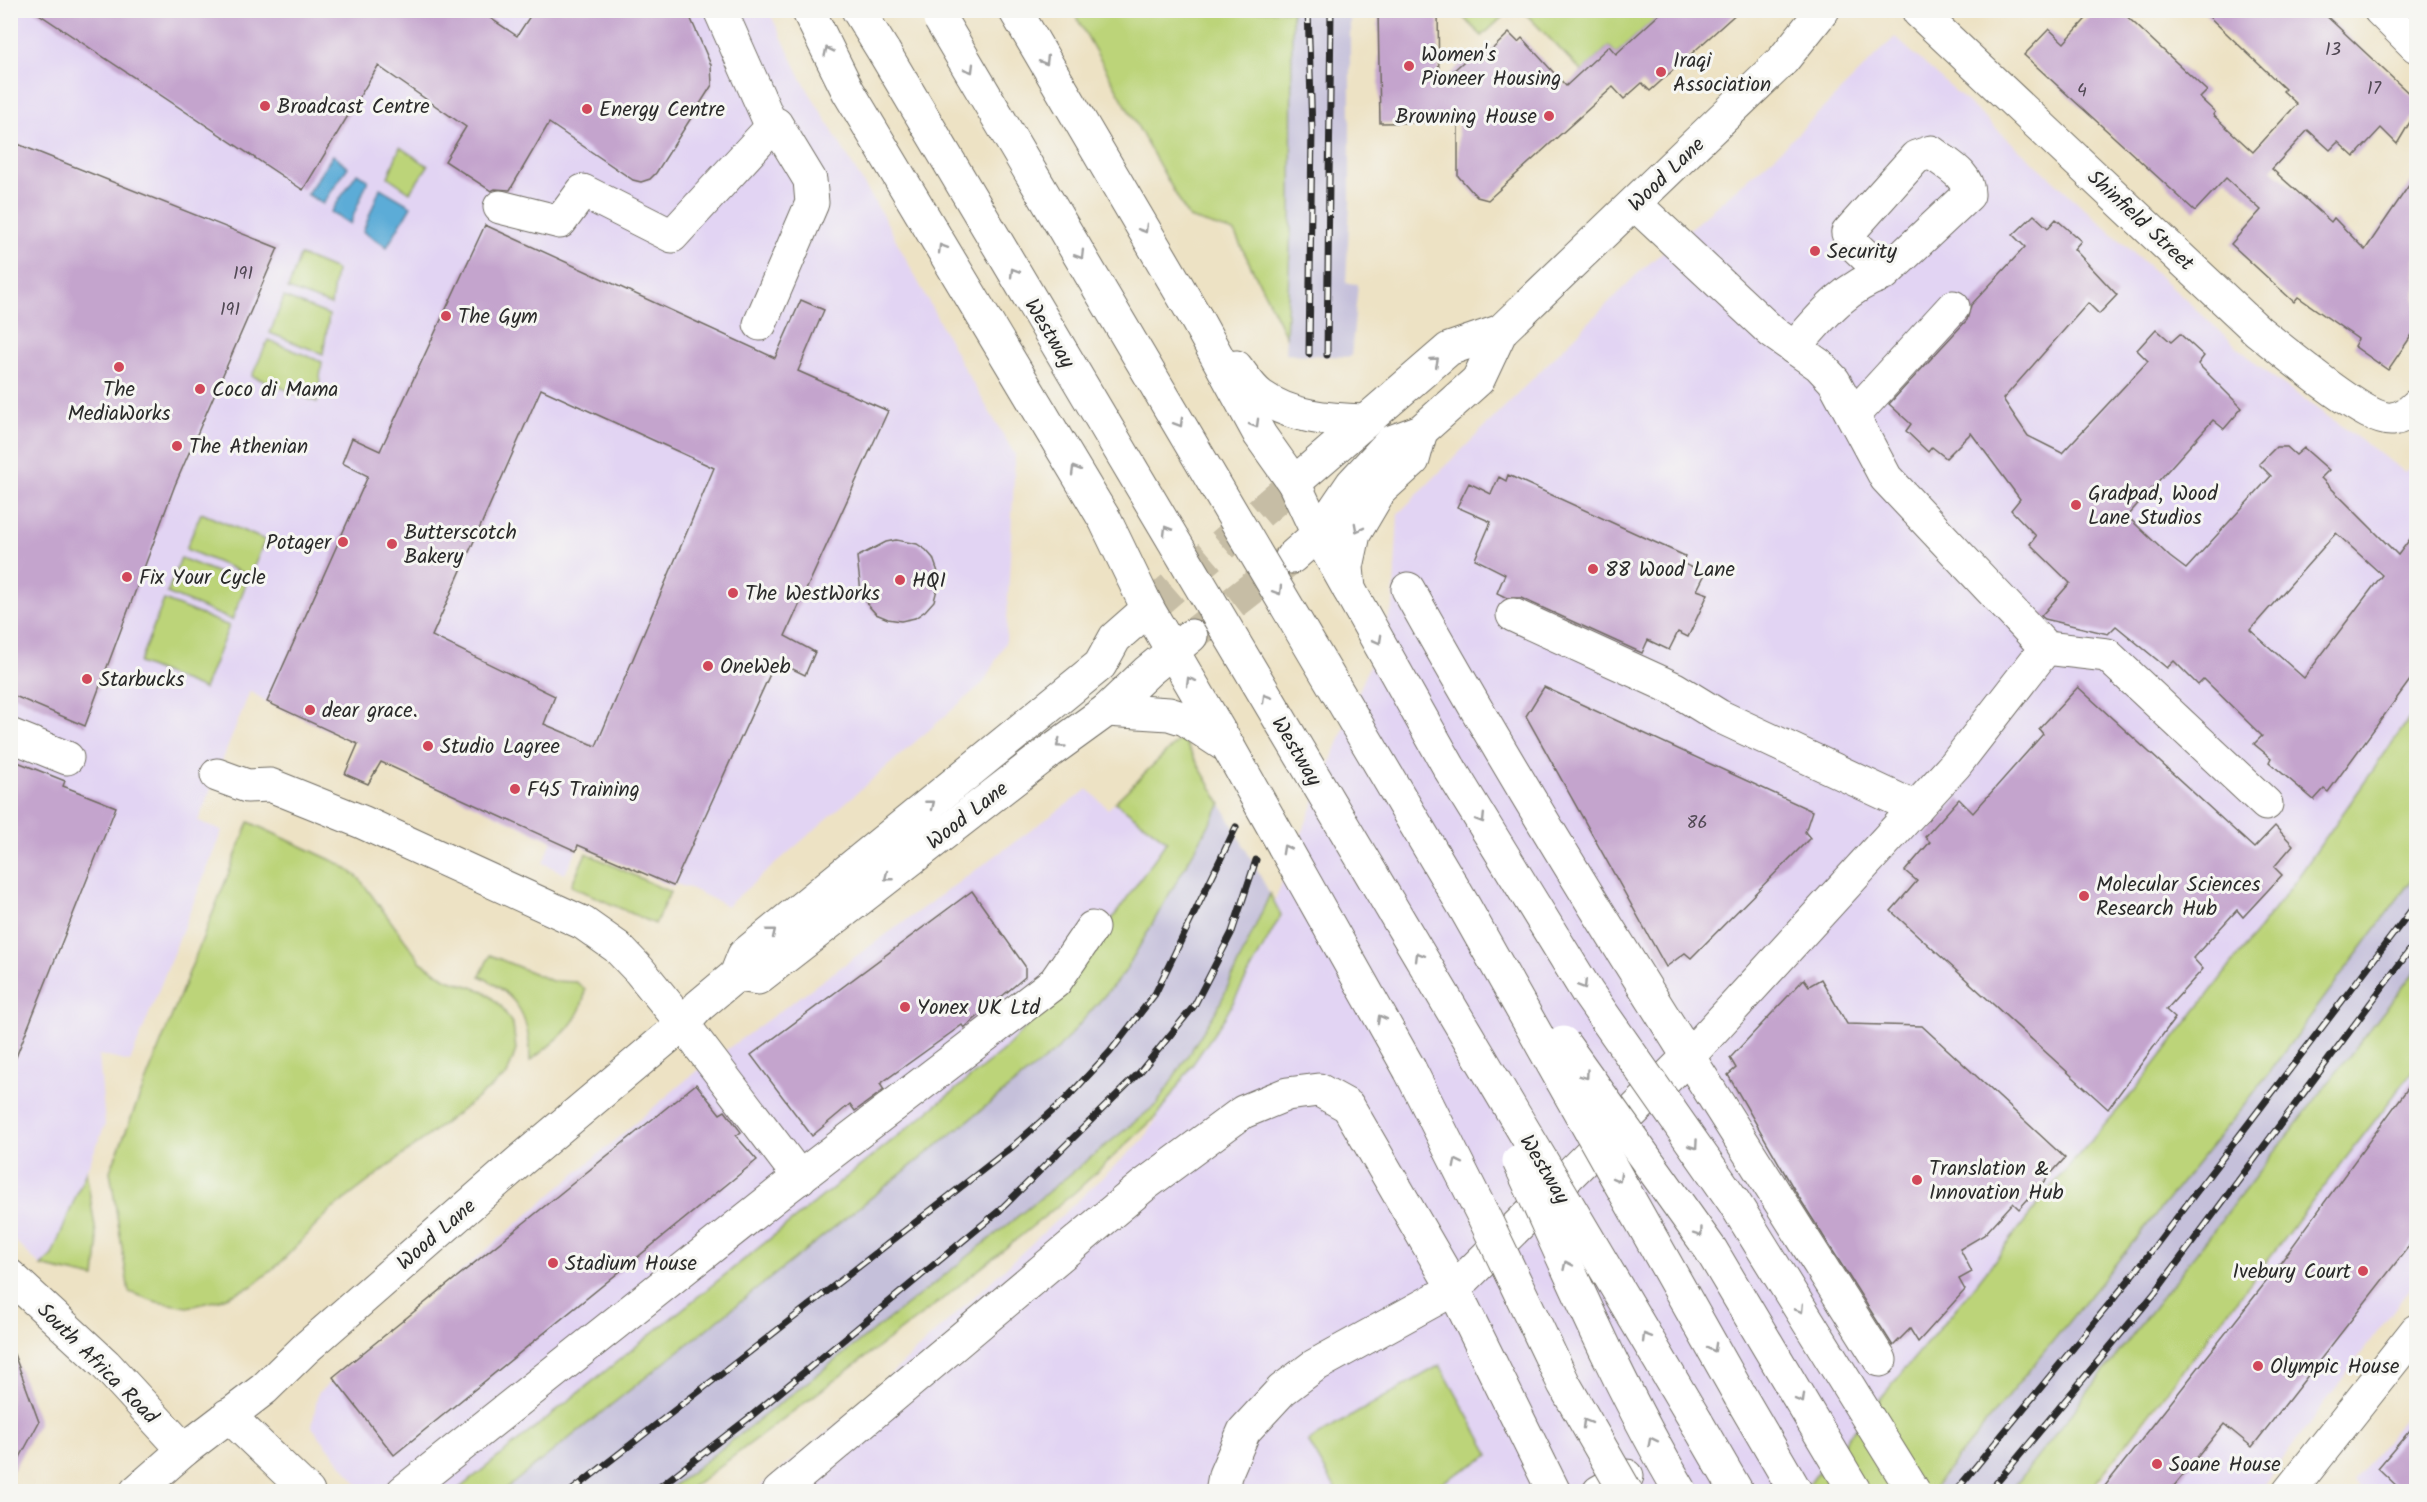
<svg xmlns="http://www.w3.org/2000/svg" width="2427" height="1502" viewBox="0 0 2427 1502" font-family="Kalam,sans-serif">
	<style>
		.built { fill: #e2d4f3 }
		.industrial { fill: #c5c0da }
		.green { fill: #bcd479; stroke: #748052; stroke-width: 1.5 }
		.water { fill: #5cacd7; stroke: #446c81; stroke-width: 1.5 }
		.building { fill: #c4a4cd; fill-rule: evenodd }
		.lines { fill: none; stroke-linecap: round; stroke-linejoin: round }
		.major-tunnel { stroke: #c6bda5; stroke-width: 33; stroke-dasharray: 33 16; stroke-linecap: butt }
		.minor-casing { stroke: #6f6b61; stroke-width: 35 }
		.major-casing { stroke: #6f6b61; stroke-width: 35 }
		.highway-casing { stroke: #6f6b61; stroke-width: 35 }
		.minor { stroke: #fff; stroke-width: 33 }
		.major { stroke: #fff; stroke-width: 33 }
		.highway { stroke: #fff; stroke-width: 33 }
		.rail-casing { stroke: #2b2b2b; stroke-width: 7 }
		.rail { stroke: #f6f6f2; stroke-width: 4.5; stroke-dasharray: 14; stroke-linecap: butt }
		.highway-bridge-casing { stroke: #6f6b61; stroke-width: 35; stroke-linecap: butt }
		.highway-bridge { stroke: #fff; stroke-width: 33 }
		.oneway { stroke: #a0a0a0 }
		.poi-dot { fill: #d1495b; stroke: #f6f6f2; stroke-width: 2 }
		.labels { text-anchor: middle; stroke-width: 6; stroke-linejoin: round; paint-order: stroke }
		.number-label { font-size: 18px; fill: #514954 }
		.poi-label { font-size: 21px; fill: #2b2b2b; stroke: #f6f6f2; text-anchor: start }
		.street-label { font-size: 21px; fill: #2b2b2b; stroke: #f6f6f2 }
	</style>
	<rect width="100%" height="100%" fill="#f6f6f2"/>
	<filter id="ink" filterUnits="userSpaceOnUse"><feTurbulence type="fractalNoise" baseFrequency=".0167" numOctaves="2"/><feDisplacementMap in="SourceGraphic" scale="12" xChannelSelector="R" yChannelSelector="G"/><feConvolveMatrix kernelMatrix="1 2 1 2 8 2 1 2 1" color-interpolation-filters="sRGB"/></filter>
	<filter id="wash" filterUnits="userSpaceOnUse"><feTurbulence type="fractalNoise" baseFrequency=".008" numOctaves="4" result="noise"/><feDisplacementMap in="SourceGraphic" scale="24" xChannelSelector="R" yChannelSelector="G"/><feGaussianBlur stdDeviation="1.35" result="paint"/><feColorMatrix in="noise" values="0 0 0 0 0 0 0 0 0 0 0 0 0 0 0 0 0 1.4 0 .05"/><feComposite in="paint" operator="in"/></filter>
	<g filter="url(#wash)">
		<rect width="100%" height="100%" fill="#ede2c4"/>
		<g class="built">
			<polygon points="10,11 769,11 802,80 887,223 961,363 1015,455 1006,641 984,682 727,906 690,888 675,884 673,887 579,845 565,874 543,863 552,841 381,762 368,784 345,774 358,744 267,702 250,691 198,821 222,831 130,1062 99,1055 105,1125 52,1255 41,1266 10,1236"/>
			<polygon points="1895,37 2262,369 2405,472 2416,459 2416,709 2291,887 2135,1090 2056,1181 1977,1283 1802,1491 753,1492 836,1425 1143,1140 1239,989 1393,607 1398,514 1637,274 1777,154"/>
			<polygon points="1088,789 1108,809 1115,802 1167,841 1064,988 1002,1052 455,1491 363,1491 312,1427 318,1393 694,1073"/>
			<polygon points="2416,1067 2416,1280 2259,1491 2092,1492"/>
			<polygon points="2416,1404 2416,1491 2363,1491 2353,1481"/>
		</g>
		<g class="industrial">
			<polygon points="1292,11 1350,11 1350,202 1346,283 1358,284 1351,357 1285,354 1291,228"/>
			<polygon points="1221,804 1270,894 1218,1008 1157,1104 1158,1115 1075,1192 940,1301 687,1491 503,1492 1058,1049 1124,973"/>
			<polygon points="2416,874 2416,970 2287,1141 2011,1491 1938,1492 1935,1488 2247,1102"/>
		</g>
		<g class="green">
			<polygon points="1073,11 1292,11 1291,228 1286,336 1234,232 1189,218"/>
			<polygon points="1457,11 1509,11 1482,36"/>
			<polygon points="1523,11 1664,11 1616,54 1609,46 1582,72"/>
			<polygon points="400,147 428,166 410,192 388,177"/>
			<polygon points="300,255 336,270 331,305 288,289"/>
			<polygon points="284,297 329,315 323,354 270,333"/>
			<polygon points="268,340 322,362 317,402 252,376"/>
			<polygon points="201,513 265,540 250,576 186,549"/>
			<polygon points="181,558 246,584 232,620 167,593"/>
			<polygon points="164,600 229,626 204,689 139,663"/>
			<polygon points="2416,709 2416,874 2247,1102 1931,1491 1802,1492 1977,1283 2056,1181 2135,1090 2291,887"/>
			<polygon points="1182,737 1221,804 1124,973 1058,1049 503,1491 455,1492 1002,1052 1064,988 1167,841 1115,802"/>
			<polygon points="249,822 340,864 359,878 421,962 447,979 484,991 501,1006 513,1025 516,1050 507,1075 330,1211 279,1264 252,1286 219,1300 188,1307 157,1302 129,1292 110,1171"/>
			<polygon points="586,853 670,892 655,924 571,886"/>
			<polygon points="1270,894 1281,915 1225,1017 1158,1115 1075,1192 940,1301 687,1491 667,1491 935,1283 1157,1104 1218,1008"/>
			<path d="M490,955L552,981L576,982L585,989C583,1023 554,1042 530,1061C530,1017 519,996 480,976Z"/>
			<polygon points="2416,970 2416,1067 2119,1453 2089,1491 2011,1491"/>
			<polygon points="86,1171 98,1246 95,1278 41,1266 52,1255"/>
			<polygon points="1440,1365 1490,1455 1427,1491 1337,1491 1308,1441"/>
		</g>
		<g class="water">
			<polygon points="333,155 348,167 323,204 307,194"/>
			<polygon points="357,173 368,180 350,224 331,212"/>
			<polygon points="380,188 411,206 387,247 363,232"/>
		</g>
		<g id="blocks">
			<g class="building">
				<polygon points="33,10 478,10 517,36 534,10 687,10 711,65 712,85 656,173 650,179 641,182 633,180 549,123 510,190 495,189 491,191 445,161 466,127 378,66 303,190"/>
				<polygon points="1378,10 1438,10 1439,84 1474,52 1481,60 1509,33 1518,42 1522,38 1566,86 1609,46 1616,54 1664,10 1740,10 1650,91 1642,83 1624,99 1613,87 1488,200 1477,197 1458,176 1458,122 1380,123"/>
				<polygon points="2094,10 2120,10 2207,91 2200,98 2215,112 2213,115 2253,152 2297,104 2283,91 2285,89 2202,10 2320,10 2416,100 2416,112 2397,144 2381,128 2354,157 2338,142 2330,150 2308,130 2272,169 2331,222 2334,218 2365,250 2416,175 2416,329 2388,370 2354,346 2358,339 2298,297 2294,302 2231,244 2261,210 2226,178 2195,211 2024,55 2049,29 2064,43"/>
				<polygon points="10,141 278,248 175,485 85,726 10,694"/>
				<path d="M2034,215L2048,228L2056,219L2081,241L2074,249L2117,295L2099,314L2088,303L2003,399L2028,436L2062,453L2148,361L2137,350L2156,329L2171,342L2180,334L2204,356L2198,364L2242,408L2224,429L2213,420L2127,516L2170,557L2186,569L2271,476L2259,464L2276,447H2287L2296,455L2304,448L2329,470L2321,478L2398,555L2416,531V672L2328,792L2324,789L2314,800L2269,762L2271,758L2254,744L2262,736L2204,679L2198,685L2174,661L2167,668L2116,626L2108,634L2045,619L2041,616L2070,583L2030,544L2036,536L2011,510L2020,499L1971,433L1946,458L1932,447L1928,452L1906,431L1911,424L1889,404L1967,320L1971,305L2025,247L2013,235ZM2336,533L2382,575L2304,678L2250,630Z"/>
				<path d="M485,225L775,358L801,300L824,310L798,371L888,411L785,636L815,652L805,675L776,661L673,886L578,845L576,851L381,762L368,784L345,774L358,744L267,702L368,476L342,463L352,438L380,451ZM541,389L714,468L596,746L544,724L555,696L432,636Z"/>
				<polygon points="1508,475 1685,556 1682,563 1705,574 1697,590 1708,594 1688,637 1678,632 1669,650 1648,640 1642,653 1521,598 1507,598 1497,593 1505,574 1475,559 1491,522 1457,507 1469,483 1491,494 1499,477 1506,481"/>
				<polygon points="896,540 917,544 926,550 933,558 940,578 934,601 925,611 915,618 901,621 888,619 876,614 867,604 861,592 857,557 886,542"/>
				<polygon points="1544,687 1812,811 1805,832 1810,838 1691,958 1685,953 1666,967 1526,716"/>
				<polygon points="2078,687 2254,848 2275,826 2293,845 2274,867 2282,875 2243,917 2237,910 2193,958 2203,969 2166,1010 2175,1018 2108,1109 1891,911 1917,881 1905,871 1930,842 1925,837 1959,799 1973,813 2043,734 2039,729"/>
				<polygon points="10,759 65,781 63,786 116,807 12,1067"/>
				<polygon points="972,891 1025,966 1025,977 964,1028 962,1025 880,1084 884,1090 855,1111 850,1104 812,1136 751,1055"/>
				<polygon points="1804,979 1809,986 1821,979 1847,1024 1922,1026 2065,1158 2019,1209 2013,1203 1984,1235 1960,1249 1972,1272 1959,1279 1965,1290 1918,1342 1910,1329 1893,1346 1795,1191 1728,1075 1736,1068 1730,1058"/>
				<polygon points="2416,1077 2416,1237 2252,1447 2224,1424 2170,1491 2101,1491 2273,1273"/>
				<polygon points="696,1084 720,1114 725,1111 741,1132 736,1136 757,1160 394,1455 333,1377"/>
				<polygon points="10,1354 14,1354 39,1422 10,1476"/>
				<polygon points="2416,1423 2416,1491 2402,1491 2378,1468"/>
			</g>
		</g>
	</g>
	<g filter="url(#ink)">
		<use href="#blocks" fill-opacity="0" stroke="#6f6b61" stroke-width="1.5"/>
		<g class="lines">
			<g class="major-tunnel">
				<polyline points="1148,609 1294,483"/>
				<polyline points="1195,633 1292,557"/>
			</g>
			<g class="minor-casing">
				<g id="minor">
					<polyline points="720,10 772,127 776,124 810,180 812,203 760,324"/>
					<polyline points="2380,10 2416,46"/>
					<path d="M1919,12L2258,331C2281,349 2366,422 2392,419C2402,418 2409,413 2416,406"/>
					<polyline points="500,207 560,222 583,191 672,236 772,127"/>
					<path d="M1794,348C1820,318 1845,286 1884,274L1968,195C1969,174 1946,164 1931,152L1916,157L1848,233L1852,243L1884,274"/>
					<polyline points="1854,415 1953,307"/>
					<path d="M1408,589C1554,852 1720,1105 1880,1360"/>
					<polyline points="1513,615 1675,689 1719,716 1916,808"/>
					<polyline points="2046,648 2107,655 2266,804"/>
					<polyline points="10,735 67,758"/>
					<polyline points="217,775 247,786 270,785 362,822 583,923 617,947 639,970 683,1024 800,1178"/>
					<polyline points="10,1276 105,1364 184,1450"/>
					<polyline points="228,1415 308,1492"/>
					<polyline points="403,1492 783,1190 1055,982 1092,928"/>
					<polyline points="779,1492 1143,1186 1243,1112 1287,1094 1319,1090 1348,1106 1454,1289 1554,1492"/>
					<polyline points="1222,1492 1225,1475 1244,1431 1282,1390 1314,1366 1454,1289 1688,1057 1955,765 2046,648 1886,478 1834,381 1819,365 1772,332 1635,204"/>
					<polyline points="1599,1492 1627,1476"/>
					<polyline points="2289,1492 2416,1331"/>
				</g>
			</g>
			<g class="major-casing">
				<g id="major">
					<polyline points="1196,318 1260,435 1294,483 1318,534"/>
					<path d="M1236,367C1244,377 1251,389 1261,396C1290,417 1329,420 1364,421"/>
					<polyline points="1294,483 1449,349 1501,331"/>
					<polyline points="1292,557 1318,534 1352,484 1391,442 1421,431 1478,380 1501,331 1783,60 1823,10"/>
					<polyline points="1349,589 1347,567 1354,534 1380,490 1413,460 1421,431"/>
					<polyline points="1107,710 1169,714 1185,719 1223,744"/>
					<polyline points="736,975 758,978 1049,752 1107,710 1148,671 1191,636"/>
					<polyline points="136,1492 184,1450 264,1389 306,1348 520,1161 683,1024 699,1006 736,975 744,955 1100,665 1115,638 1148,609 1229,748"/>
				</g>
			</g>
			<g class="highway-casing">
				<g id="highway">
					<polyline points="808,10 848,91 1105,520 1148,609"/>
					<polyline points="858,10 884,52"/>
					<polyline points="1015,10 1196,318"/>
					<polyline points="1318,534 1450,769"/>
					<polyline points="1410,1070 1483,1215"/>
					<polyline points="1740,1396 1796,1492"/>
					<polyline points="1697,1423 1737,1492"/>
				</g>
			</g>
			<use href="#minor" class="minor"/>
			<use href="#major" class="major"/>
			<use href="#highway" class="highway"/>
			<g class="rail-casing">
				<g id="rail">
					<polyline points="1308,10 1312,130 1309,354"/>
					<polyline points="1327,355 1331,10"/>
					<polyline points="570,1492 1012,1147 1066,1099 1110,1052 1155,994 1236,827"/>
					<polyline points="653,1492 750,1417 999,1211 1140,1072 1194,1006 1232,932 1256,860"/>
					<polyline points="1955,1492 2133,1275 2416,904"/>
					<polyline points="1989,1492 2154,1294 2416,942"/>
				</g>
			</g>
			<use href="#rail" class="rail"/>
			<g class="highway-bridge-casing">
				<g id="highway-bridge">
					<polyline points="940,19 1465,908 1740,1396"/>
					<polyline points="884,52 1697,1423"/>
					<polyline points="1229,748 1410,1070"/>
					<polyline points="1450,769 1587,992 1734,1202 1914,1492"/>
					<polyline points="1563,1043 1711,1250 1855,1492"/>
					<path d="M1519,1161C1570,1272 1618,1386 1681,1492"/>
					<polyline points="1483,1215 1564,1384 1626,1492"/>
				</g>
			</g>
			<use href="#highway-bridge" class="highway-bridge"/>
		</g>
		<defs><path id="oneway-chevron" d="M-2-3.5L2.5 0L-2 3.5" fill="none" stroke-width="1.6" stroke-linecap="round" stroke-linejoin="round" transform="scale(1.5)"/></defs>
		<g class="oneway">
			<use href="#oneway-chevron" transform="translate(828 51) rotate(-116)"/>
			<use href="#oneway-chevron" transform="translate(1045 61) rotate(59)"/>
			<use href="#oneway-chevron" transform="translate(970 69) rotate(59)"/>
			<use href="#oneway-chevron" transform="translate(1144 229) rotate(59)"/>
			<use href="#oneway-chevron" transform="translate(942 248) rotate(-121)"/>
			<use href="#oneway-chevron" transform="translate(1080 255) rotate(59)"/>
			<use href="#oneway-chevron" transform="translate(1014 272) rotate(-121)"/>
			<use href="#oneway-chevron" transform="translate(1435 361) rotate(-41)"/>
			<use href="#oneway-chevron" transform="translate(1179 423) rotate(59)"/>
			<use href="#oneway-chevron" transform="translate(1255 424) rotate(60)"/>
			<use href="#oneway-chevron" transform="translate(1075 470) rotate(-121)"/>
			<use href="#oneway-chevron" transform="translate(1358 528) rotate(118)"/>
			<use href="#oneway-chevron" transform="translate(1167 530) rotate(-121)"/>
			<use href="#oneway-chevron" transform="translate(1278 591) rotate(59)"/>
			<use href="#oneway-chevron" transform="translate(1378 640) rotate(61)"/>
			<use href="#oneway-chevron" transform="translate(1190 681) rotate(-121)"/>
			<use href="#oneway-chevron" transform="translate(1266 698) rotate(-121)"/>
			<use href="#oneway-chevron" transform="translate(1060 744) rotate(144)"/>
			<use href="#oneway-chevron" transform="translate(931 804) rotate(-39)"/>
			<use href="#oneway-chevron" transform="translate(1481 819) rotate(58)"/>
			<use href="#oneway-chevron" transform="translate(1286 849) rotate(-119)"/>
			<use href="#oneway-chevron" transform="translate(888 877) rotate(142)"/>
			<use href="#oneway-chevron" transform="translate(772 932) rotate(-39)"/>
			<use href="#oneway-chevron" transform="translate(1419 956) rotate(-121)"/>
			<use href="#oneway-chevron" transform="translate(1583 985) rotate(58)"/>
			<use href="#oneway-chevron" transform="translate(1381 1019) rotate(-119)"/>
			<use href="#oneway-chevron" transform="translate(1585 1075) rotate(54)"/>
			<use href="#oneway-chevron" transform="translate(1694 1145) rotate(55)"/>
			<use href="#oneway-chevron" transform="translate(1457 1163) rotate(-117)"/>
			<use href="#oneway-chevron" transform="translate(1618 1178) rotate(61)"/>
			<use href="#oneway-chevron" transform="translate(1699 1233) rotate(54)"/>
			<use href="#oneway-chevron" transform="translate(1567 1265) rotate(-115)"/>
			<use href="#oneway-chevron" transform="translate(1800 1309) rotate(58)"/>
			<use href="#oneway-chevron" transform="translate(1646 1337) rotate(-121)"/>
			<use href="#oneway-chevron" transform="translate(1713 1348) rotate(61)"/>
			<use href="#oneway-chevron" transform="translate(1801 1399) rotate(60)"/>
			<use href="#oneway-chevron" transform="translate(1586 1423) rotate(-120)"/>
			<use href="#oneway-chevron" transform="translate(1652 1441) rotate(-117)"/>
		</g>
	</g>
	<g class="poi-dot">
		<circle cx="1409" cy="66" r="6"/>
		<circle cx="1661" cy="72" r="6"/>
		<circle cx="265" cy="106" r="6"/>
		<circle cx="587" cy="109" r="6"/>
		<circle cx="1549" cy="116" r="6"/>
		<circle cx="1815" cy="251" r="6"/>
		<circle cx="446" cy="316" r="6"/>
		<circle cx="119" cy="367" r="6"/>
		<circle cx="200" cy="389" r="6"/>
		<circle cx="177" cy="446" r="6"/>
		<circle cx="2076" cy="505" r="6"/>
		<circle cx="343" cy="542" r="6"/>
		<circle cx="392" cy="544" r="6"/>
		<circle cx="1593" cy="569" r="6"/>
		<circle cx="127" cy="577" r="6"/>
		<circle cx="900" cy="580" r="6"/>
		<circle cx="733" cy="593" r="6"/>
		<circle cx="708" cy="666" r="6"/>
		<circle cx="87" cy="679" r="6"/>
		<circle cx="310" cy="710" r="6"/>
		<circle cx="428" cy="746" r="6"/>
		<circle cx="515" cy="789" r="6"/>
		<circle cx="2084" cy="896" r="6"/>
		<circle cx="905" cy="1007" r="6"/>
		<circle cx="1917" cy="1180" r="6"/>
		<circle cx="553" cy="1263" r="6"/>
		<circle cx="2363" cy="1271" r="6"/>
		<circle cx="2258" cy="1366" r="6"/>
		<circle cx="2157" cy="1464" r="6"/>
	</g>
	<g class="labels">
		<g class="number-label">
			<text x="2333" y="55">13</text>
			<text x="2374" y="94">17</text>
			<text x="2082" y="96">4</text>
			<text x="243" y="279">191</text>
			<text x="230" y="315">191</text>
			<text x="1697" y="828">86</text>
		</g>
		<g class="poi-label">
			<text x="1421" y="61">Women's<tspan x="1421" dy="24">Pioneer Housing</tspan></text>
			<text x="1673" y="67">Iraqi<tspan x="1673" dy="24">Association</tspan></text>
			<text x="277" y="113">Broadcast Centre</text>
			<text x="599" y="116">Energy Centre</text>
			<text x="1537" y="123" text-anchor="end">Browning House</text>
			<text x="1827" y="258">Security</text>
			<text x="458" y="323">The Gym</text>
			<text x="119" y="396" text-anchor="middle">The<tspan x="119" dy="24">MediaWorks</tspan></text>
			<text x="212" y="396">Coco di Mama</text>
			<text x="189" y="453">The Athenian</text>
			<text x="2088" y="500">Gradpad, Wood<tspan x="2088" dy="24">Lane Studios</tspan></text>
			<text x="404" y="539">Butterscotch<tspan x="404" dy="24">Bakery</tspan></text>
			<text x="331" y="549" text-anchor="end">Potager</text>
			<text x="1605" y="576">88 Wood Lane</text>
			<text x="139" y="584">Fix Your Cycle</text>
			<text x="912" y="587">HQI</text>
			<text x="745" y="600">The WestWorks</text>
			<text x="720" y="673">OneWeb</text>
			<text x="99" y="686">Starbucks</text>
			<text x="322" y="717">dear grace.</text>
			<text x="440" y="753">Studio Lagree</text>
			<text x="527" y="796">F45 Training</text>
			<text x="2096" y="891">Molecular Sciences<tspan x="2096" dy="24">Research Hub</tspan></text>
			<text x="917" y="1014">Yonex UK Ltd</text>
			<text x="1929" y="1175">Translation &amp;<tspan x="1929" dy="24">Innovation Hub</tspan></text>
			<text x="565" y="1270">Stadium House</text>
			<text x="2351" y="1278" text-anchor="end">Ivebury Court</text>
			<text x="2270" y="1373">Olympic House</text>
			<text x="2169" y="1471">Soane House</text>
		</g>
		<g class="street-label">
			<text transform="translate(1666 174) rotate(-44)" y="7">Wood Lane</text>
			<text transform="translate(2141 220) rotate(43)" y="7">Shinfield Street</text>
			<text transform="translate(1050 333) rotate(59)" y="7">Westway</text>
			<text transform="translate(1297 751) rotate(59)" y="7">Westway</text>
			<text transform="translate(967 815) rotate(-38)" y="7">Wood Lane</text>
			<text transform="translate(1545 1169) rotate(59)" y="7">Westway</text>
			<text transform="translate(436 1234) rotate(-41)" y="7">Wood Lane</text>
			<text transform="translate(98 1363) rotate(45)" y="7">South Africa Road</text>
		</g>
	</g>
	<rect width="2427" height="1502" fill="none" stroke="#f6f6f2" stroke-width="36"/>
</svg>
